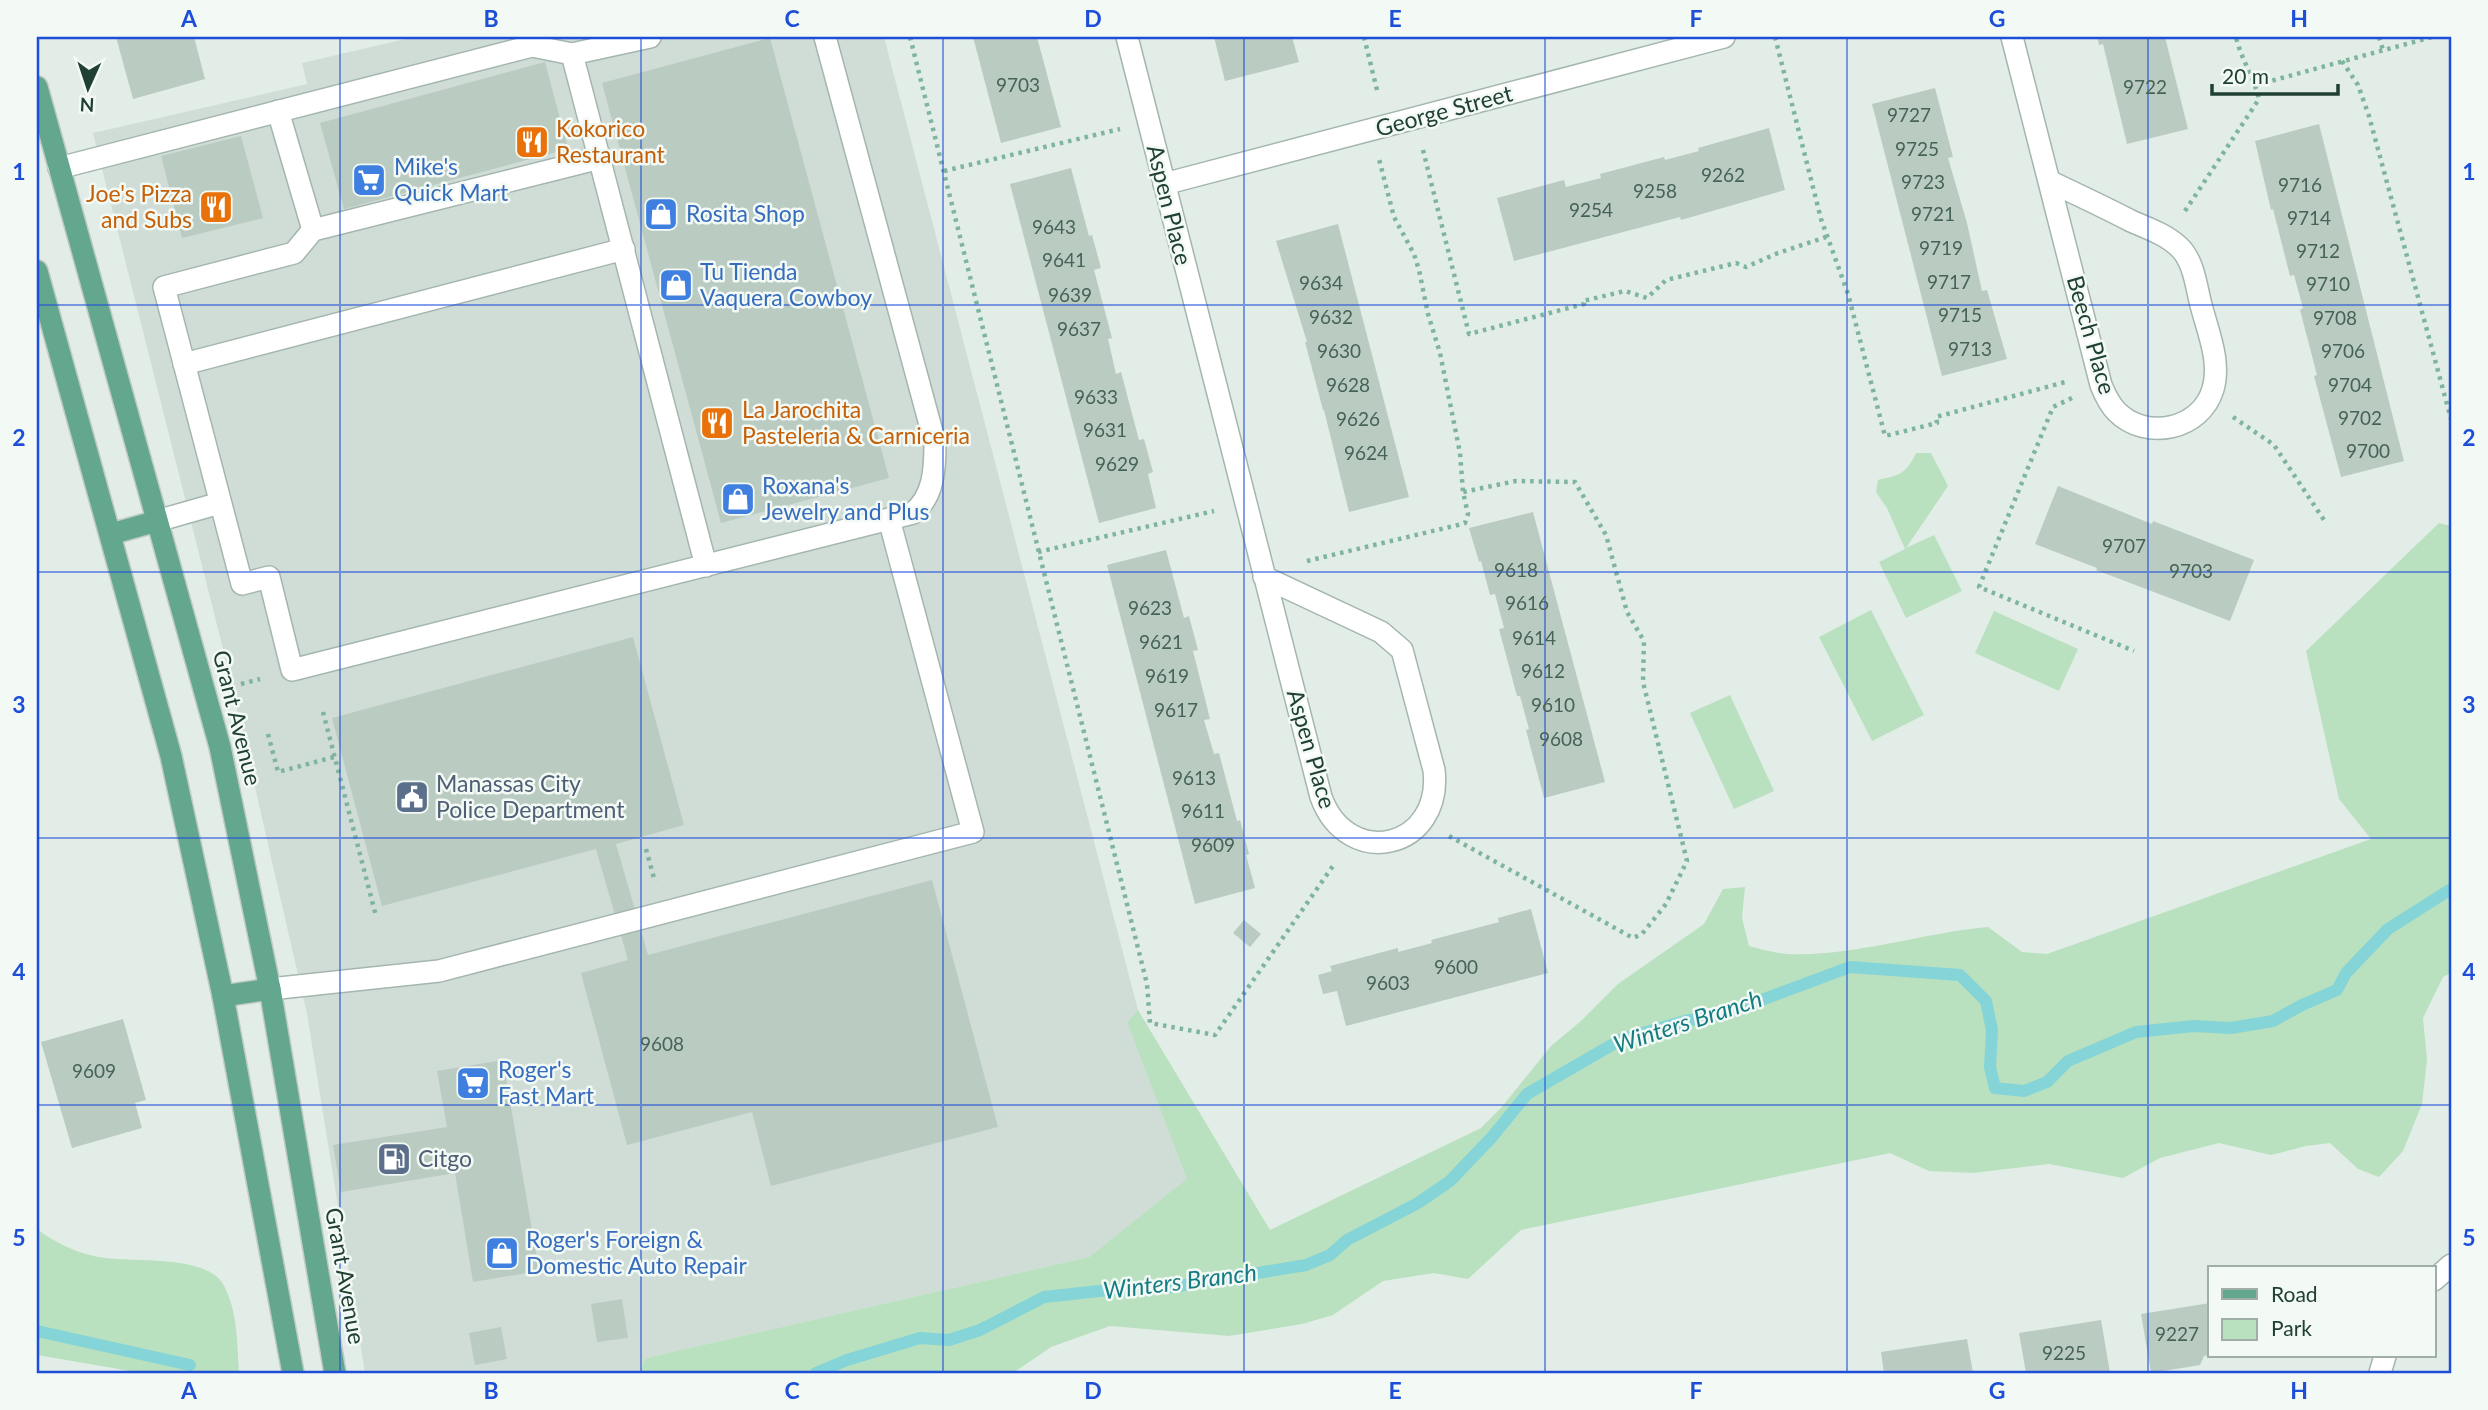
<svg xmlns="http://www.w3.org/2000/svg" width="2488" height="1410" viewBox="0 0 2488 1410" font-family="Lato,sans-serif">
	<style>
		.built { fill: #d0ddd6 }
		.green { fill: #b9e1bf }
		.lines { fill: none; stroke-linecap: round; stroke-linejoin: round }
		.stream { stroke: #85d4d7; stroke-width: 12 }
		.building { fill: #bacbc2 }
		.lane-casing { stroke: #a4b6ae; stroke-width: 24 }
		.street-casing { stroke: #a4b6ae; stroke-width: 24 }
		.primary-casing { stroke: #c1cac6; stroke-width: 24 }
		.path { stroke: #7fb49d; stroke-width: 4.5; stroke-dasharray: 3.5 5; stroke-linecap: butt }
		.lane { stroke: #fff; stroke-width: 21 }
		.street { stroke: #fff; stroke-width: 21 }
		.primary { stroke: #62a78e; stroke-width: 21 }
		.grid { fill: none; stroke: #1d4ed8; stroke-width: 2; stroke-opacity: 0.55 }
		.labels { text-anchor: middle; stroke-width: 5; stroke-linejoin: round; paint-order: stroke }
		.number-label { font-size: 19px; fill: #466358 }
		.street-label { font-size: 23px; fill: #204034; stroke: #f3f9f5 }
		.food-label { font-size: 23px; fill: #c56008; stroke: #f3f9f5; text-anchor: start }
		.shop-label { font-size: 23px; fill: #366cbe; stroke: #f3f9f5; text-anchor: start }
		.service-label { font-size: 23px; fill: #4e5e75; stroke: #f3f9f5; text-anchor: start }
		.water-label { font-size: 24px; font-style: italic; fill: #147c82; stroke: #f3f9f5 }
		.neatline { fill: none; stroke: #1d4ed8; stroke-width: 2.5 }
		.grid-label { font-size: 23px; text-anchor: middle; font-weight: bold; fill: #1d4ed8 }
	</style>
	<rect width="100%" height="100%" fill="#e2ede7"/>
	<polygon class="built" points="414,37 884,37 1138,1010 1127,1022 1188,1179 1089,1257 646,1358 639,1373 365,1373 307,1014 225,657 93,133 307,84 302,63"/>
	<g class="green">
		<path d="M1916,453H1931L1948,486L1906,548L1934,535L1962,591L1906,618L1879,562L1905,549L1887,508L1876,492L1878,480C1900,475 1906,474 1916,453Z"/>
		<path d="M2439,523L2451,526V973L2443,977L2423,1018L2427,1060L2422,1104L2403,1151L2379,1177L2358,1169L2330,1143L2306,1146L2271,1155L2219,1143L2160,1158L2123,1178L2049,1164L1973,1173L1929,1171L1890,1153L1521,1230L1468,1279L1434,1273L1383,1281L1333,1315L1302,1324L1229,1336L1110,1326L1051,1347L1013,1373H639L646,1358L1089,1257L1187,1179L1127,1022L1138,1010L1270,1230L1481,1128L1501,1108L1551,1046L1581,1021L1618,984L1704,924L1723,889L1745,887L1742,918L1749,946C1761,949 1774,953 1786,954C1854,957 1921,933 1988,927L2022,952L2047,954L2371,839L2339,799L2306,651Z"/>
		<polygon points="1871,610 1924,715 1872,741 1819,637"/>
		<polygon points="1994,611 2078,649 2059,691 1975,653"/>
		<polygon points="1730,695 1774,791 1734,809 1690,713"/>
		<path d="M37,1229C55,1243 83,1256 106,1258C135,1262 206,1255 223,1284C238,1311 237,1343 239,1373H142L37,1355Z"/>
	</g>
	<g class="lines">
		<g class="stream">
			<polyline points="37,1331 190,1365"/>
			<polyline points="816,1373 847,1360 920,1338 949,1340 980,1330 1044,1297 1127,1288 1167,1288 1306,1265 1330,1255 1347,1240 1418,1203 1450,1181 1492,1137 1527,1094 1622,1039 1685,1021 1724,1014 1850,967 1960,975 1986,1001 1992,1030 1990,1067 1995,1088 2024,1091 2047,1082 2068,1061 2136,1032 2194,1026 2231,1028 2273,1021 2302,1005 2337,990 2346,973 2388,929 2451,889"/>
		</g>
	</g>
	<g class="building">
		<polygon points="116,37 194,37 205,79 133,99"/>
		<polygon points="973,37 1037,37 1061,127 1001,143"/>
		<polygon points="1214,37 1292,37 1299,62 1225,81"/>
		<polygon points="2097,37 2165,37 2188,129 2127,144 2103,44 2099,45"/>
		<polygon points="770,38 889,478 721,523 602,83"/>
		<polygon points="545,62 568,149 344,209 320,123"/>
		<polygon points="1935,88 1953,157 1948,158 1967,223 1982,291 1987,290 2007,359 1942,376 1872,104"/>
		<polygon points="2319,124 2404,461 2341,477 2314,376 2317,375 2300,310 2303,308 2294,275 2290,276 2273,209 2271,210 2255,141"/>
		<polygon points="1769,128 1785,190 1681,220 1680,217 1514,261 1497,198 1564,180 1566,187 1601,178 1600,174 1664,157 1665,160 1699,151 1698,148"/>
		<polygon points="241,136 263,218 182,238 161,156"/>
		<polygon points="1071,168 1089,236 1092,235 1101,268 1094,270 1112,338 1108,339 1116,374 1121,372 1139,440 1144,439 1153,472 1148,474 1156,508 1099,523 1010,184"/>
		<polygon points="1338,224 1409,497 1349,512 1324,410 1323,410 1305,342 1307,342 1276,241"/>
		<polygon points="2058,486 2152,524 2153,521 2254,560 2230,621 2096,570 2097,568 2035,544"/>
		<polygon points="1533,512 1605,782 1544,798 1526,730 1529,729 1520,696 1517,696 1499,629 1504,628 1495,594 1490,595 1481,561 1479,562 1469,528"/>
		<polygon points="1166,550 1184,618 1189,616 1198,650 1193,651 1210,719 1204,720 1214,754 1219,753 1237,821 1240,820 1249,854 1246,855 1255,888 1195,904 1107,565"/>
		<polygon points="633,637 684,825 616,844 648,955 932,880 998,1127 771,1186 752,1112 627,1145 581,973 628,960 596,849 382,906 332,718"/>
		<polygon points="1531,909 1548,973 1346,1026 1337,991 1323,994 1318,975 1332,971 1330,966 1398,948 1398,952 1432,943 1431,940 1499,922 1498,918"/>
		<polygon points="1244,920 1261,934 1250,947 1233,933"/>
		<polygon points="123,1019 146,1100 135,1103 142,1128 72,1148 41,1042"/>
		<polygon points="503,1060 539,1271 473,1282 455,1173 341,1192 333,1145 447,1127 437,1071"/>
		<polygon points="622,1299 628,1338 597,1342 591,1304"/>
		<polygon points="2210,1303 2210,1355 2204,1356 2200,1365 2151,1373 2141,1314"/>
		<polygon points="2101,1320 2110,1373 2026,1373 2019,1333"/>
		<polygon points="501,1327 507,1359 475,1365 469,1333"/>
		<polygon points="1967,1339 1973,1373 1884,1373 1881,1352"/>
	</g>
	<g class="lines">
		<g class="lane-casing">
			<g id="lane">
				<polyline points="572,54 706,566"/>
				<polyline points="278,111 313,230"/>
				<path d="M600,158L313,230L294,253L164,287L242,584L269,577L292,670L913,513C934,496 935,469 935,443L825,37"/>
				<polyline points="59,168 532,46 572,54 650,37"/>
				<polyline points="184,364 624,249"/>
				<polyline points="157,521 220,503"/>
				<polyline points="270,989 439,971 973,832 889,519"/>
			</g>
		</g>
		<g class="street-casing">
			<g id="street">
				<path d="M1127,37L1321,797C1348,871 1443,849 1434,770L1402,650L1381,632L1264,577"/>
				<path d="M2012,37L2101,385C2105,395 2109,404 2117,412C2146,441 2201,430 2213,389C2221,362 2208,332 2201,305C2196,286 2194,260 2178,246C2165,234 2147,228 2131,221C2104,207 2076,194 2049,181"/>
				<polyline points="1164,184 1724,37"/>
				<polyline points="2434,1280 2451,1265"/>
				<polyline points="2380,1373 2385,1356"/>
			</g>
		</g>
		<g class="primary-casing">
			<g id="primary">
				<polyline points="37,87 220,747 270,989 335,1373"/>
				<polyline points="37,271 171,756 223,996 293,1373"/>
				<polyline points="111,534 157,521"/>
				<polyline points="223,996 270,989"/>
			</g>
		</g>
		<g class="path">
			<polyline points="910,37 1147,984 1150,1023 1215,1035 1335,863"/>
			<polyline points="1364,37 1378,94"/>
			<polyline points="1775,37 1821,219 1848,294 1885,436 1937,423 1936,417 2069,381"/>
			<polyline points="2379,37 2383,50"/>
			<polyline points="2342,61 2358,85 2369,116 2451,419"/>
			<polyline points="2256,85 2432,37"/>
			<polyline points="1423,150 1469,334 1584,304 1583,301 1625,291 1647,298 1666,280 1736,263 1746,267 1778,253 1826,237"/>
			<polyline points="944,171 1120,129"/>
			<path d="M2185,211L2259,99C2254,77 2241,59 2236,37"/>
			<polyline points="2072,398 2053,407 1979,587 2134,651"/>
			<polyline points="2233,417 2274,445 2324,520"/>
			<polyline points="1038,552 1214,511"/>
			<polyline points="1307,561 1458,525 1465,523 1468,514 1463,492 1460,453 1440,353 1428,314 1419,270 1414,254 1394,217 1379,159"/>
			<polyline points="241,684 260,679"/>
			<polyline points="323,712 376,916"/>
			<polyline points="268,734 278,772 334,757"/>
			<polyline points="1449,836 1633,938 1642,934 1666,904 1687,861 1643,682 1644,641 1627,612 1606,535 1575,482 1516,481 1463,492"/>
			<polyline points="646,849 655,882"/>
		</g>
		<use href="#lane" class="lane"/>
		<use href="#street" class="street"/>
		<use href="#primary" class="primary"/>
	</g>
	<path class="grid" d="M340,37V1373M641,37V1373M943,37V1373M1244,37V1373M1545,37V1373M1847,37V1373M2148,37V1373M37,305H2451M37,572H2451M37,838H2451M37,1105H2451"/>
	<defs>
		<g id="restaurant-square" transform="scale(1.75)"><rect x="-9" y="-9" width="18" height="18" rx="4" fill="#e8710a" stroke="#f3f9f5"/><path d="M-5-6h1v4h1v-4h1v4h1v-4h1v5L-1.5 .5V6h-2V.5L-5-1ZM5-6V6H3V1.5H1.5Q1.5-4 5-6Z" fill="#fff"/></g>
		<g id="supermarket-square" transform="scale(1.75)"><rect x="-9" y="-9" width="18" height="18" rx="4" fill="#3f7fe0" stroke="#f3f9f5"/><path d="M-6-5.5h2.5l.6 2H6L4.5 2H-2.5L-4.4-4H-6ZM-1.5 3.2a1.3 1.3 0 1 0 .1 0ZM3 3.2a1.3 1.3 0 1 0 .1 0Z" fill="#fff"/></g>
		<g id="shop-square" transform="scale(1.75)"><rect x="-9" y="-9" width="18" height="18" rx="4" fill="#3f7fe0" stroke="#f3f9f5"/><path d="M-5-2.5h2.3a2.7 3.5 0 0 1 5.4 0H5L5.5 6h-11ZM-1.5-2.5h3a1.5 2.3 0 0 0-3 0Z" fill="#fff"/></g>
		<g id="civic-square" transform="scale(1.75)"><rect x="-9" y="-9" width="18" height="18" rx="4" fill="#5c6f8a" stroke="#f3f9f5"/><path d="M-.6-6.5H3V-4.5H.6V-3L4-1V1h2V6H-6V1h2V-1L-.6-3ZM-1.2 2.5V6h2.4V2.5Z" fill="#fff"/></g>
		<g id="fuel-square" transform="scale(1.75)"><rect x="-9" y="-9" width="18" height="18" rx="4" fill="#5c6f8a" stroke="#f3f9f5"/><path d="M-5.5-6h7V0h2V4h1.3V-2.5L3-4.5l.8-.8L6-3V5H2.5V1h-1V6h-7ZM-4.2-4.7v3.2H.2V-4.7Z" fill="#fff"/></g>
	</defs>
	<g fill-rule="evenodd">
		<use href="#restaurant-square" x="532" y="142"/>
		<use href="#supermarket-square" x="369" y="180"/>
		<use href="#restaurant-square" x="216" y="207"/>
		<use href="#shop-square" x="661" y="214"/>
		<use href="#shop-square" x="676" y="285"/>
		<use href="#restaurant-square" x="717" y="423"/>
		<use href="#shop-square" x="738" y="499"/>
		<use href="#civic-square" x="412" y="797"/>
		<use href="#supermarket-square" x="473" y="1083"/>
		<use href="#fuel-square" x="394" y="1159"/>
		<use href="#shop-square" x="502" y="1253"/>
	</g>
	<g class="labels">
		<g class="number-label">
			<text x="1018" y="92">9703</text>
			<text x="2145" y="94">9722</text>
			<text x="1909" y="122">9727</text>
			<text x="1917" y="156">9725</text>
			<text x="1723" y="182">9262</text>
			<text x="1923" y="189">9723</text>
			<text x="2300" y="192">9716</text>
			<text x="1655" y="198">9258</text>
			<text x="1591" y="217">9254</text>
			<text x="1933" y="221">9721</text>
			<text x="2309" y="225">9714</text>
			<text x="1054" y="234">9643</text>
			<text x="1941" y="255">9719</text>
			<text x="2318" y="258">9712</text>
			<text x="1064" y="267">9641</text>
			<text x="1949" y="289">9717</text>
			<text x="1321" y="290">9634</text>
			<text x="2328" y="291">9710</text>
			<text x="1070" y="302">9639</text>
			<text x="1960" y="322">9715</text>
			<text x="1331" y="324">9632</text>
			<text x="2335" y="325">9708</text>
			<text x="1079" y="336">9637</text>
			<text x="1970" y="356">9713</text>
			<text x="1339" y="358">9630</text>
			<text x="2343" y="358">9706</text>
			<text x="1348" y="392">9628</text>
			<text x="2350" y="392">9704</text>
			<text x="1096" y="404">9633</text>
			<text x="2360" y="425">9702</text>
			<text x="1358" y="426">9626</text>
			<text x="1105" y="437">9631</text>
			<text x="2368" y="458">9700</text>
			<text x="1366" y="460">9624</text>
			<text x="1117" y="471">9629</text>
			<text x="2124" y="553">9707</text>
			<text x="1516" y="577">9618</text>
			<text x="2191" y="578">9703</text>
			<text x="1527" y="610">9616</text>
			<text x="1150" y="615">9623</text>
			<text x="1534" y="645">9614</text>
			<text x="1161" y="649">9621</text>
			<text x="1543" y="678">9612</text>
			<text x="1167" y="683">9619</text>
			<text x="1553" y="712">9610</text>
			<text x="1176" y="717">9617</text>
			<text x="1561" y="746">9608</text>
			<text x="1194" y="785">9613</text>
			<text x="1203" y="818">9611</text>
			<text x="1213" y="852">9609</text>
			<text x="1456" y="974">9600</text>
			<text x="1388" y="990">9603</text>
			<text x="662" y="1051">9608</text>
			<text x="94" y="1078">9609</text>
			<text x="2177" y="1341">9227</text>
			<text x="2064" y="1360">9225</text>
		</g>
		<g class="street-label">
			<text transform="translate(1444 111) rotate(-15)" y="8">George Street</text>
			<text transform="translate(1169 205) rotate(76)" y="8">Aspen Place</text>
			<text transform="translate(2091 335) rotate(74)" y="8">Beech Place</text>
			<text transform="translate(237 718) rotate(76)" y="8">Grant Avenue</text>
			<text transform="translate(1311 749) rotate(74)" y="8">Aspen Place</text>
			<text transform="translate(345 1276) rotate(80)" y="8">Grant Avenue</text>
		</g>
		<g class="food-label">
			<text x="556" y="137">Kokorico<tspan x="556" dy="26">Restaurant</tspan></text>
			<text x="192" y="202" text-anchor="end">Joe's Pizza<tspan x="192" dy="26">and Subs</tspan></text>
			<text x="742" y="418">La Jarochita<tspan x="742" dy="26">Pasteleria &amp; Carniceria</tspan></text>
		</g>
		<g class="shop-label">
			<text x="394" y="175">Mike's<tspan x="394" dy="26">Quick Mart</tspan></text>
			<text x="686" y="222">Rosita Shop</text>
			<text x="700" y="280">Tu Tienda<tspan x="700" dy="26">Vaquera Cowboy</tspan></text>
			<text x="762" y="494">Roxana's<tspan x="762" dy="26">Jewelry and Plus</tspan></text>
			<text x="498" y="1078">Roger's<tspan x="498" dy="26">Fast Mart</tspan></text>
			<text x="526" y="1248">Roger's Foreign &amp;<tspan x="526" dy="26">Domestic Auto Repair</tspan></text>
		</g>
		<g class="service-label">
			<text x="436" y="792">Manassas City<tspan x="436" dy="26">Police Department</tspan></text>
			<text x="418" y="1167">Citgo</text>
		</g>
		<g class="water-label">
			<text transform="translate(1688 1022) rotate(-18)" y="8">Winters Branch</text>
			<text transform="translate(1180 1282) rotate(-7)" y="8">Winters Branch</text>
		</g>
	</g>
	<rect width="2488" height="1410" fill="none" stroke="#f3f9f5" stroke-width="77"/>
	<rect x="2208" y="1266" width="228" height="91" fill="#f3f9f5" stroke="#9fafa8" stroke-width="2"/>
	<rect x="2222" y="1289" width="35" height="10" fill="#62a78e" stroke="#9fafa8" stroke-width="2"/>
	<text x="2271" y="1302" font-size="21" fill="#204034">Road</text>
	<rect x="2222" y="1319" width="35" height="21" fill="#b9e1bf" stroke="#9fafa8" stroke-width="2"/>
	<text x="2271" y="1336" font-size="21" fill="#204034">Park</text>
	<g transform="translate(88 88) rotate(183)" stroke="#f3f9f5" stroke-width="5" paint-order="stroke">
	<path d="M0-5L12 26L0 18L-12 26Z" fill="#204034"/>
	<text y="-10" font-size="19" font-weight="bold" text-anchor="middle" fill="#204034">N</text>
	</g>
	<path d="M2212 84v10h126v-10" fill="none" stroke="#204034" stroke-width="3.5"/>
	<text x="2222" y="84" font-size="21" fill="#204034" stroke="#f3f9f5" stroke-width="5" paint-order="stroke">20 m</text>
	<rect x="38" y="38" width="2412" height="1334" class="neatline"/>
	<g class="grid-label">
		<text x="189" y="27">A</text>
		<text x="491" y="27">B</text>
		<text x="792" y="27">C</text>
		<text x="1093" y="27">D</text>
		<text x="1395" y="27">E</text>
		<text x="1696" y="27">F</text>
		<text x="1997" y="27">G</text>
		<text x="2299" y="27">H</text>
		<text x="19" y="180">1</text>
		<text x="2469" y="180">1</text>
		<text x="19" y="446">2</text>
		<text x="2469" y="446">2</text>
		<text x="19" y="713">3</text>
		<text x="2469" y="713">3</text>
		<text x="19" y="980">4</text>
		<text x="2469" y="980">4</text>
		<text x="19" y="1246">5</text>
		<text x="2469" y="1246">5</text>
		<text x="189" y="1399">A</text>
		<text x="491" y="1399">B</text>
		<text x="792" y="1399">C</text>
		<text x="1093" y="1399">D</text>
		<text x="1395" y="1399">E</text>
		<text x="1696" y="1399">F</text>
		<text x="1997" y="1399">G</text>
		<text x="2299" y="1399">H</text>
	</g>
</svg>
